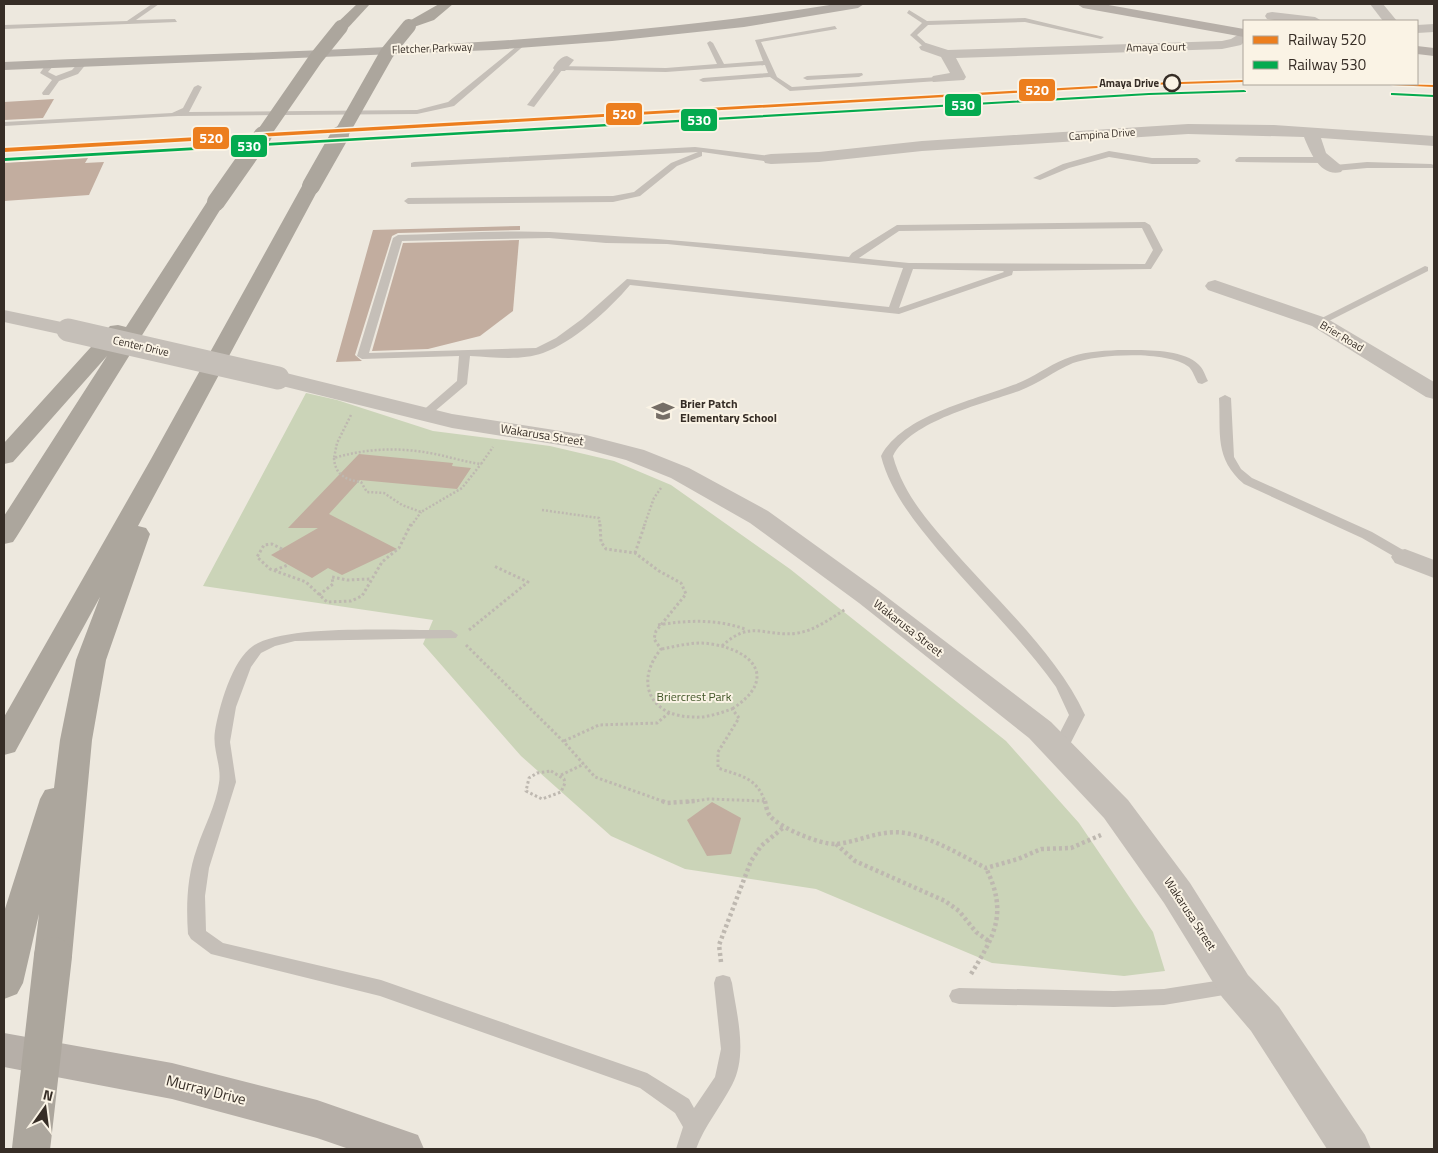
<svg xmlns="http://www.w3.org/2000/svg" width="1438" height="1153" viewBox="0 0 1438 1153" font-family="'Titillium Web',sans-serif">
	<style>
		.green { fill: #cbd4b8 }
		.building { fill: #c2ad9f }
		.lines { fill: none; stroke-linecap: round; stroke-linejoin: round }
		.path-far2 { stroke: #beb8b0; stroke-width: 2.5; stroke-dasharray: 2 2; stroke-linecap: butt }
		.path-far1 { stroke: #beb8b0; stroke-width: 3; stroke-dasharray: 2.5 2.5; stroke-linecap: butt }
		.path { stroke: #beb8b0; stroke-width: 4.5; stroke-dasharray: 3 3; stroke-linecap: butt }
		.service { fill: #c5bfb8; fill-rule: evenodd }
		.minor { fill: #c5bfb8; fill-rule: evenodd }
		.tertiary { fill: #c5bfb8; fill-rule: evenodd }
		.secondary { fill: #b6afa8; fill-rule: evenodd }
		.primary { fill: #b4aea7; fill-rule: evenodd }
		.motorway { fill: #aca69d; fill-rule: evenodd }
		.tertiary-bridge { stroke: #c5bfb8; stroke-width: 23 }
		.motorway-bridge-far2 { stroke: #aca69d; stroke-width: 14 }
		.motorway-bridge-far1 { stroke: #aca69d; stroke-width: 18 }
		.motorway-bridge { stroke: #aca69d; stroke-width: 38 }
		.rail-1-casing { stroke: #faf3e5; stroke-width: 3 }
		.rail-2-casing { stroke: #faf3e5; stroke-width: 3 }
		.rail-1 { fill: #ec7e1e; fill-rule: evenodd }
		.rail-2 { fill: #04aa4f; fill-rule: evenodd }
		.stop-dot { fill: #faf3e5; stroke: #362d26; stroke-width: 2.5 }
		.labels { text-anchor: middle; stroke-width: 4; stroke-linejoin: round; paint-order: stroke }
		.far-street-label { font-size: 11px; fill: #362d26; stroke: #faf3e5 }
		.far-stop-label { font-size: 11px; font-weight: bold; fill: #362d26; stroke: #faf3e5; text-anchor: end }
		.poi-label { font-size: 12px; font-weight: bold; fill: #362d26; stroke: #faf3e5; text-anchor: start }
		.street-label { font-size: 12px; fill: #362d26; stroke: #faf3e5 }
		.park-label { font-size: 12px; fill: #415628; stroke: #faf3e5 }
		.near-street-label { font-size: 15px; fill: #362d26; stroke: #faf3e5 }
		.line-badge { stroke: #faf3e5; stroke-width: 2 }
		.badge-label { font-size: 14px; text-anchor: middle; font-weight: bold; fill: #fff }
	</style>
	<rect width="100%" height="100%" fill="#ede8de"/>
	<polygon class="green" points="306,393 337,400 433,431 550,446 614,461 671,485 790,569 1006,741 1079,823 1153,932 1165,971 1124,976 992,963 816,889 685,869 611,836 521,756 423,644 433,620 203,586"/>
	<g class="building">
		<polygon points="54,99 43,118 4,120 4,102"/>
		<polygon points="88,158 85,163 104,162 89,195 4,201 4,163"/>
		<polygon points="520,226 520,230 398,233 392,236 355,355 362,361 387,360 336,362 373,230"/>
		<polygon points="519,240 513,311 480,336 428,349 372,351 403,243"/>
		<polygon points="359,454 453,463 452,466 471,468 457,489 360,480 329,514 397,549 342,575 328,568 312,578 271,555 318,528 288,528"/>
		<polygon points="712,802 741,818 731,854 707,856 687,820"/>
	</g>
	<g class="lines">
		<g class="path-far2">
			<path d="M351,415L337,443L334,458C368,448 400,447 435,454C450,457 465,462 481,464L493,447"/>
			<path d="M334,458C335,475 346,480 361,482L367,492L384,493L402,505L421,512L462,488L481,464"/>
			<polyline points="542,510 599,518 600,526"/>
			<polyline points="411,526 421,512"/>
			<polyline points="644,526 654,498 661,488"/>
		</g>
		<g class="path-far1">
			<path d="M600,524L601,542L606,549L635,553L659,571L681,583L686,594L656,631L654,639L661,649C634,682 650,717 694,717C707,718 720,713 732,709L739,718L718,752V768C740,776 757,777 765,802"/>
			<polyline points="282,549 272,544 264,545 257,557 270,569 306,582 327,602 351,601 362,596 382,562 399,548 411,524"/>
			<polyline points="635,553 645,524"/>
			<polyline points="275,570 288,565"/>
			<polyline points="319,595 333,584 332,577 347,580 370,579"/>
			<path d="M658,625C688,620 716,619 745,629"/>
			<polyline points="469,630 528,582 494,566"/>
			<polyline points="466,645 564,742 595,777 665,802"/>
			<path d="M722,646C752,618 764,638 798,633C816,630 831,618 846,609"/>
			<path d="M662,649C678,646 695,641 711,644C756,651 777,680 732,709"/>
			<polyline points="564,741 599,725 657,723 670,712"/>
			<polygon points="551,771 564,779 565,783 561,792 542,799 526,791 529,778 537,773"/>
			<polyline points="561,775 584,764"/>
			<polyline points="687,802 709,799 764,801"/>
		</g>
		<g class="path">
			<polyline points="662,801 667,803 695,801"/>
			<path d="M765,801C766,806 767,812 770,816C780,828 821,845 836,844C859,842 880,829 905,833C934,838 960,855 986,868L1018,859L1041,849L1071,848L1101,835"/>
			<polyline points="836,844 855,861 945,901 959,911 976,932 990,942"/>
			<polyline points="721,962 719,945 751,861 761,846 784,827"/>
			<path d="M971,974C995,935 1008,913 986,868"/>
		</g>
		<g class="service">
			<polygon points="152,4 159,4 136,20 175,19 177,22 4,29 4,25 127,21"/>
			<polygon points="909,10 927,21 1025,18 1104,37 1101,39 1025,22 928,25 917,35 930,47 926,49 910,35 922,23 907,13"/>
			<polygon points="835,26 837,29 761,42 777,77 792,87 938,77 942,79 938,81 790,91 770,77 703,82 699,80 703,78 768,73 765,65 666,72 562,70 534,107 527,105 557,66 666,68 717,64 707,43 710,41 713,43 724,64 763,61 755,40"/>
			<polygon points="522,42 527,43 454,106 417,114 178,116 4,126 4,122 172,113 183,108 194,87 198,85 202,87 189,112 417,110 448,102"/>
			<polygon points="80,61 87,63 78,74 59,81 49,95 43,95 42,93 52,80 40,73 47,63 54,65 48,72 56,76 72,70"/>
			<polygon points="862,73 863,75 859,77 807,80 803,78 807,76"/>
			<polygon points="695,147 771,156 775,159 771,162 702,152 702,156 677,166 640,196 613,202 408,204 404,201 408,198 613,196 634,192 671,163 698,152 411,167 411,163 414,162"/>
			<polygon points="1109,151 1152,158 1197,158 1201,161 1197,164 1152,164 1109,157 1069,168 1040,180 1033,178 1063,164"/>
			<polygon points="1239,157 1325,157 1329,160 1325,163 1236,162 1235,160"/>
			<polygon points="1367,162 1431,164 1434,165 1434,168 1367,168 1335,171 1331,168 1335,165"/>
			<path d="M1145,222L1150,225L1163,250L1151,269L1013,271L1012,275L899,314L630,285C610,309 572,343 543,353C521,361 493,357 470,356L467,384L428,417H420V413L457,381L459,356L362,359L357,356L393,238L398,235C448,234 500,230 550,232C650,237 750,247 849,257L852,253L897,225ZM1142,228L1153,250L1145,264L909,263L859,258L899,231ZM549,238L606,243L667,244L903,268L889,307L627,279L582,319L556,338L536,348L369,353L402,241ZM913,269L1003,271L1004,272L899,308Z"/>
			<polygon points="1425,266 1428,267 1428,271 1323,324 1315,324 1314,322"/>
			<path d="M1118,350C1139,350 1182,348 1198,364C1203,368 1205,375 1208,381L1202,384L1198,383C1195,378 1193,371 1189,367C1167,350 1098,354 1073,363C1054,371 1038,384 1019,391C983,404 911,421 893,456C902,490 924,517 947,543C992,596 1056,652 1085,715L1065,754H1053L1051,750L1069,715L1056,687C1021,638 977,596 938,550C915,522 890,492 881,456C903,415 972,401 1013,385C1032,379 1047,366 1065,359C1081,352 1100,351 1118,350Z"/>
			<path d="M1225,395L1231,398L1234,457L1241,469L1252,478L1372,532L1410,554L1412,557L1410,560H1400L1362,538L1244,484C1214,458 1221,434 1219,398Z"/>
			<path d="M451,630L458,635L456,638L295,641L275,646L261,653L251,667L236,707L230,742L236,782L209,868L205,896L206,931L223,943L381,980L647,1073L689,1099L694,1108L715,1077L721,1049L714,983L716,977L723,975L730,977L732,983C737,1016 748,1055 732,1085C720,1108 705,1125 696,1149H676L683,1127L675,1113L640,1088L380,996L211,954L191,939L188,934C186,905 187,876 197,848C204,827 216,805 219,783C222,766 212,749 215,731C219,707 232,660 253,646C285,623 407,631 451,630Z"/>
			<polygon points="1235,978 1242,980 1244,986 1242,992 1164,1005 1114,1007 959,1004 952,1002 949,996 952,990 959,988 1114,991 1164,989"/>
		</g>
		<g class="minor">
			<polygon points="1370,4 1383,4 1397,21 1383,21"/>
			<polygon points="1272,12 1315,17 1322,21 1283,21 1267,19 1265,16 1267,13"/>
			<polygon points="1434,24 1434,32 1417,33 1417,25"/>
			<polygon points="1244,31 1244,42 1241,45 1222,49 956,58 966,77 964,80 933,82 931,79 933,76 950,73 941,57 921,50 919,47 926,43 948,50 1222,41 1231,39"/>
			<path d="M567,56L574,60L565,71H555L553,68C557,62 560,57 567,56Z"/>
			<path d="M1188,124L1274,125L1434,136V146L1321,138L1326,153L1344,168L1341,172C1320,177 1310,152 1304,137L1188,134L922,151L819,162L771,164L765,163L763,159L765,155L771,154L819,152L922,141Z"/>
			<polygon points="1215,280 1326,318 1434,382 1434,399 1426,397 1312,326 1208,290 1205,286 1208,282"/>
			<polygon points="1405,549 1434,560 1434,578 1395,563 1391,557 1395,551"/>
		</g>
		<g class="tertiary">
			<polygon points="4,310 76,325 79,330 76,335 68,336 4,322"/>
			<polygon points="278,371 452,414 586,435 644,450 689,468 768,511 879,591 1051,722 1128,800 1190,883 1248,975 1279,1007 1365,1135 1371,1149 1327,1149 1251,1031 1222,997 1164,903 1104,818 1029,738 859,603 750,523 671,478 626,460 585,449 452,428 270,383 267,378 270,373"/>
		</g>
		<g class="secondary">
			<polygon points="1077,4 1103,4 1244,29 1244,37 1083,8"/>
			<polygon points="1417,46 1434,48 1434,56 1417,54"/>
			<polygon points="4,1033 172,1063 317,1100 418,1135 424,1149 349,1149 317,1138 172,1099 4,1067"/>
		</g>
		<path class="primary" d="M836,4H864L858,8L744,27L612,41L493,50L4,70V62C282,50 561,49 836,4Z"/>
		<g class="motorway">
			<polygon points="357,4 370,4 346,30 336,30 334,27 336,24"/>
			<polygon points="439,4 453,4 434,20 411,28 404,24"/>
			<polygon points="311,181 317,182 320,186 138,526 146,528 150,534 106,660 92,740 72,956 66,967 53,971 40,967 34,956 39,914 23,983 17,994 4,999 4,912 40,799 45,790 54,788 60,740 76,660 100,597 15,752 4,755 4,717 151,459 302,186 305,182"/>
			<polygon points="216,197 222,198 225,202 17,536 13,542 4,544 4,516 107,356 13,462 4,464 4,443 110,326 118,325 126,327 207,202 210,198"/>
		</g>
		<polyline class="tertiary-bridge" points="68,330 278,378"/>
		<g class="motorway-bridge-far2">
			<polyline points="262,136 316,58 341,27"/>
			<polyline points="340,136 387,53 409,26"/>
		</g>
		<g class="motorway-bridge-far1">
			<polyline points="311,186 340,135"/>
			<polyline points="216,202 263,135"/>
		</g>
		<polyline class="motorway-bridge" points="31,1149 53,956"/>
		<g class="rail-1-casing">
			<g id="rail-1">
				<polygon points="1244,80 1244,82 1149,85 4,152 4,148 1149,83"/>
				<polygon points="1391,84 1434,85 1434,87 1393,85"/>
			</g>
		</g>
		<g class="rail-2-casing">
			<g id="rail-2">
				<polygon points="1244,90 1246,91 1246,92 1149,95 4,161 5,158 1149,93"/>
				<polygon points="1393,93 1434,95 1434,97 1391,95 1391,93"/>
			</g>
		</g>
		<use href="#rail-1" class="rail-1"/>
		<use href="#rail-2" class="rail-2"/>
	</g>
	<defs>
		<g id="school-bare" transform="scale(1.725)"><path d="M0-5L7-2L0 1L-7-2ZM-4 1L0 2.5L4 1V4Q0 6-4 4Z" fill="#766e66" stroke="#faf3e5" stroke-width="2.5" paint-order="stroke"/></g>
	</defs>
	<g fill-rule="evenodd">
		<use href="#school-bare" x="663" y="411"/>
	</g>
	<circle class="stop-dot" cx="1172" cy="83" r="8"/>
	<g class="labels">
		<g class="far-street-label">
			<text transform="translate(1156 47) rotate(-1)" y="4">Amaya Court</text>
			<text transform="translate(432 48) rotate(-2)" y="4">Fletcher Parkway</text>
			<text transform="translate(1102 134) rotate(-4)" y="4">Campina Drive</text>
			<text transform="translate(1342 336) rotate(31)" y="4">Brier Road</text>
			<text transform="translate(141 346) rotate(13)" y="4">Center Drive</text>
		</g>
		<g class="far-stop-label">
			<text x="1159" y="87">Amaya Drive</text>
		</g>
		<g class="poi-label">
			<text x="680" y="408">Brier Patch<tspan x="680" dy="14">Elementary School</tspan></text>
		</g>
		<g class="street-label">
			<text transform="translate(542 435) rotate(9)" y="4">Wakarusa Street</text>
			<text transform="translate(908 628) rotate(38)" y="4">Wakarusa Street</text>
			<text transform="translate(1190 914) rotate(57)" y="4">Wakarusa Street</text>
		</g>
		<g class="park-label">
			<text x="694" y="701">Briercrest Park</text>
		</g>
		<g class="near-street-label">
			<text transform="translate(206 1090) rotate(14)" y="5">Murray Drive</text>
		</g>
	</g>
	<g class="line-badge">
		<rect x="1018" y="78" width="38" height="24" rx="5" fill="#ec7e1e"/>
		<rect x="944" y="93" width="38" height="24" rx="5" fill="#04aa4f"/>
		<rect x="605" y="102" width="38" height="24" rx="5" fill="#ec7e1e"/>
		<rect x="680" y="108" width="38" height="24" rx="5" fill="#04aa4f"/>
		<rect x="192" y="126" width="38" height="24" rx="5" fill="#ec7e1e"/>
		<rect x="230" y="134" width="38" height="24" rx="5" fill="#04aa4f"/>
	</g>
	<g class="badge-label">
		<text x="1037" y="95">520</text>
		<text x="963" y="110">530</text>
		<text x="624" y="119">520</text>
		<text x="699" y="125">530</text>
		<text x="211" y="143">520</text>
		<text x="249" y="151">530</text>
	</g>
	<rect width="1438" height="1153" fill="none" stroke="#362d26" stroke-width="10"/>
	<rect x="1243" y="20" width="175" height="65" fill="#faf3e5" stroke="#aca499"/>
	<rect x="1253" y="36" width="25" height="8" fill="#ec7e1e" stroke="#aca499"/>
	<text x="1288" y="45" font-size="15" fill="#362d26">Railway 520</text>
	<rect x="1253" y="61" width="25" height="8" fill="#04aa4f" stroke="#aca499"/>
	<text x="1288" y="70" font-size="15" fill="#362d26">Railway 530</text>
	<g transform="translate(45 1108) rotate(14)" stroke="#faf3e5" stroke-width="4" paint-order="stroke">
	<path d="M0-4L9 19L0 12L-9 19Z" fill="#362d26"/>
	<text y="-8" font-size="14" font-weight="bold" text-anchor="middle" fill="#362d26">N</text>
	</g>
</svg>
